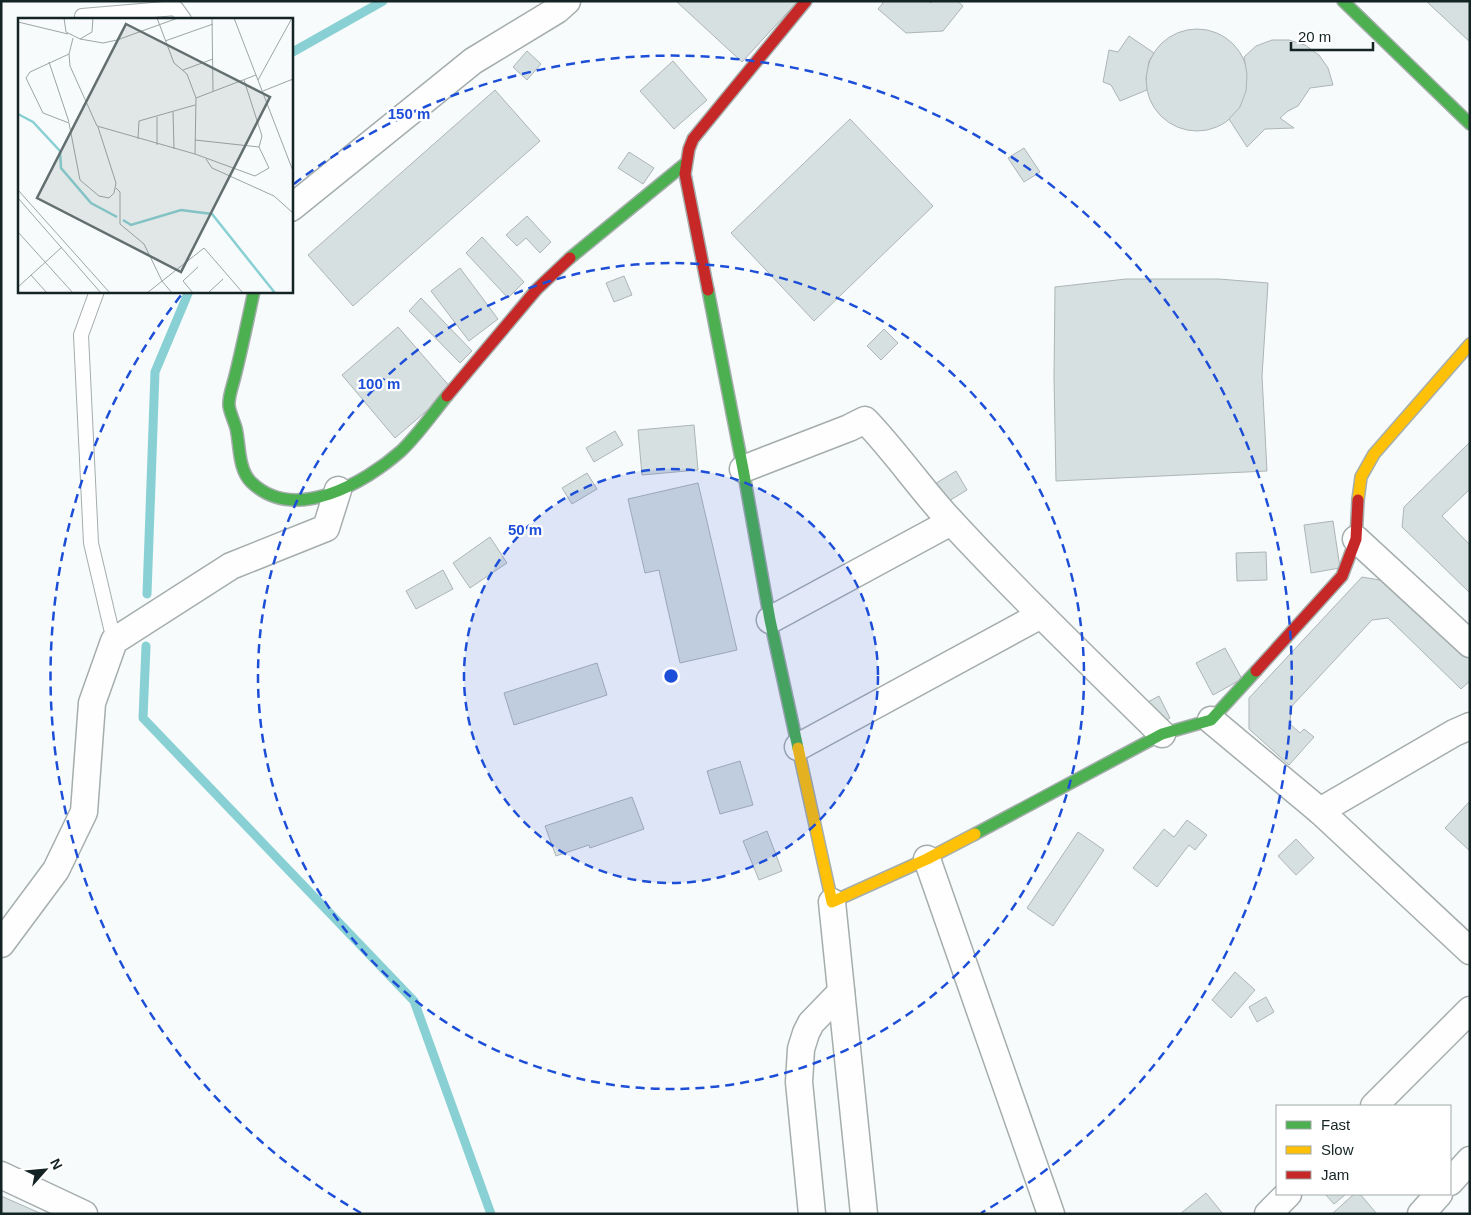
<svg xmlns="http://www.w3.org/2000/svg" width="1471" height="1215" viewBox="0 0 1471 1215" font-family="Helvetica,sans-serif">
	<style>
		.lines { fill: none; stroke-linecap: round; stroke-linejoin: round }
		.stream { stroke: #89d0d4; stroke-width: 9 }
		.building { fill: #d7e0e0; stroke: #adb5b6 }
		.lane-casing { stroke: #a5adad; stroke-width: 16 }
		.street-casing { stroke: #a5adad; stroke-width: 29 }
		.fast-casing { stroke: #a5adad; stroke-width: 14 }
		.slow-casing { stroke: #a5adad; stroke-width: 14 }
		.jam-casing { stroke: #a5adad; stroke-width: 14 }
		.lane { stroke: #fefefe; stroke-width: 14 }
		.street { stroke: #fefefe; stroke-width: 26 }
		.fast { stroke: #4caf50; stroke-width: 11 }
		.slow { stroke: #ffc107; stroke-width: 11 }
		.jam { stroke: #c62828; stroke-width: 11 }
		.ring { fill: none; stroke: #1d4ed8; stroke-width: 2.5; stroke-dasharray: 9 6 }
		.inset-river { fill: none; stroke: #89d0d4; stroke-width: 2.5 }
		.inset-road { fill: none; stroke: #9ca5a5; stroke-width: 1 }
		.view { fill: #636f6f; fill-opacity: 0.15; stroke: #636f6f; stroke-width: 2.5 }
		.inset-edge { fill: none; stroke: #142323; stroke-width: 2.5 }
		.centre { fill: #1d4ed8; stroke: #fff; stroke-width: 2.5 }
		.ring-label { font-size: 15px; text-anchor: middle; font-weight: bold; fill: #1d4ed8; stroke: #fff; stroke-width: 4.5; stroke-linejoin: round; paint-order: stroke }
	</style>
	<rect width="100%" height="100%" fill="#f7fbfb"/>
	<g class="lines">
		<g class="stream">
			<polyline points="291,53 383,1"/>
			<polyline points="147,594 155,372 189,291"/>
			<polyline points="146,646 143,718 414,1001 491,1214"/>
		</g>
	</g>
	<g class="building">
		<polygon points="676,1 798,1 742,62"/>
		<polygon points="881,1 928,1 931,3 932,1 957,1 963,6 943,31 906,33 878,9 883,3"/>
		<polygon points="1426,1 1470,1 1470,42"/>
		<circle cx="1197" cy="80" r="51"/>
		<polygon points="1129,36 1154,53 1149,61 1146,78 1147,90 1120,101 1111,85 1103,82 1109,50 1118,52"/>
		<polygon points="1272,40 1289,40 1305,45 1319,55 1328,68 1333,85 1310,88 1298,106 1288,111 1280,118 1294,128 1265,129 1247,147 1229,119 1240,107 1246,91 1247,74 1244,57 1256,46"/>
		<polygon points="527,51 541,64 527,80 513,67"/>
		<polygon points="673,61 707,100 674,129 640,91"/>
		<polygon points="495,90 540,141 353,306 308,255"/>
		<polygon points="850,119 933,206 814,321 731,233"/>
		<polygon points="1024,148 1040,172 1024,182 1008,158"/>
		<polygon points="629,152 654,168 643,184 618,168"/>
		<polygon points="527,216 551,242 540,253 526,238 517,246 506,235"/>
		<polygon points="482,237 524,282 508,298 466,253"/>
		<polygon points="460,268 498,319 469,341 431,291"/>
		<polygon points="624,276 632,295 614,302 606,283"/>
		<polygon points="1126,279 1219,279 1268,283 1262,376 1267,471 1056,481 1054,377 1055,287"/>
		<polygon points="421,298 472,351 460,363 409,311"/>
		<polygon points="398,327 452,389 395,438 342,375"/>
		<polygon points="884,329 898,343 881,360 867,346"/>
		<polygon points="694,425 698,470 642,475 638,430"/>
		<polygon points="615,431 623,445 594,462 586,448"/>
		<polygon points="1470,442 1470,489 1442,516 1470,545 1470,593 1402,527 1404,507"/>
		<polygon points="956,471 967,490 944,504 933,485"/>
		<polygon points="587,473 597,489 572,504 562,488"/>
		<polygon points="698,483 737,650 680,663 659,570 645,573 628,499"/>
		<polygon points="1333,521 1340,568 1311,573 1304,525"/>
		<polygon points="490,537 507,563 470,588 453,563"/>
		<polygon points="1266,552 1267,580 1237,581 1236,553"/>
		<polygon points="443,570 453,589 416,609 406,591"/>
		<polygon points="1362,577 1392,582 1470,656 1470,681 1461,689 1388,618 1372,620 1291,707 1290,724 1300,733 1304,729 1314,737 1289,765 1249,729 1249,698"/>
		<polygon points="1225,648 1242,679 1213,695 1196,663"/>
		<polygon points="597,663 607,695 514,725 504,693"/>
		<polygon points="1159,696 1170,718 1156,726 1144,704"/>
		<polygon points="740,761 753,805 720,814 707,771"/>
		<polygon points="632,797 644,829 590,848 589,845 556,856 545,826"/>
		<polygon points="1470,801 1470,851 1445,828"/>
		<polygon points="1187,820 1207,835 1195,850 1189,845 1157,887 1133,868 1164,829 1174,837"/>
		<polygon points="767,831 782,871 759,880 743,841"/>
		<polygon points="1078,832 1104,850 1053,926 1027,908"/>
		<polygon points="1296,839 1314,858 1296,875 1278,856"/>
		<polygon points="1235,972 1255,990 1231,1018 1212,1000"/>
		<polygon points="1266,997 1274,1012 1257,1022 1249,1007"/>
		<polygon points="1206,1193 1223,1214 1180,1214"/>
		<polygon points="1325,1194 1346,1194 1334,1204"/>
		<polygon points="1354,1194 1360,1194 1377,1214 1332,1214"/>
		<polygon points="1,1196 42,1214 1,1214"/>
	</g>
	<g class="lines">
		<g class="lane-casing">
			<g id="lane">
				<polyline points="82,16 176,8 184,19"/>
				<polyline points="97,291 81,335 91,543 114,641"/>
			</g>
		</g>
		<g class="street-casing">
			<g id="street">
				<polyline points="291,208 473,61 557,10 567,1"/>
				<path d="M743,469L849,428L865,420C894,450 918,485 946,516C1015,591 1089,662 1162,734"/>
				<polyline points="1356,539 1470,644"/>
				<polyline points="770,620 951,522"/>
				<polyline points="1211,720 1320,811 1470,951"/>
				<polyline points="798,747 1041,615"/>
				<polyline points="1320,811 1454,733 1470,726"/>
				<polyline points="927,859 1051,1214"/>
				<polyline points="832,902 864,1214"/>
				<polyline points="1,944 56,870 84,812 92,703 114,641 231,566 326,528 338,490"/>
				<polyline points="1374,1106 1470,1010"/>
				<polyline points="1,1175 84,1214"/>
				<polyline points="1450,1182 1470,1160"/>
				<polyline points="812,1214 799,1082 801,1049 806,1033 811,1023 841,992"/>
				<polyline points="1268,1214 1288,1194"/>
				<polyline points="1421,1214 1439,1194"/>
			</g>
		</g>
		<g class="fast-casing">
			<g id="fast">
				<polyline points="1343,1 1470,124"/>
				<polyline points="570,258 686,163"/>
				<polyline points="708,290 743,469 770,620 798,748"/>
				<path d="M254,291C248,319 242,348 235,376C233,385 228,397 229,406C230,413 234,421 236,428C240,445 238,469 251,482C294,524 365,483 401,451C417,436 433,413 447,396"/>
				<polyline points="975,834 1162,734 1211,720 1256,671"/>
			</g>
		</g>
		<g class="slow-casing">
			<g id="slow">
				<polyline points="1358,500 1361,477 1374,454 1470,344"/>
				<polyline points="798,748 832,902 927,859 975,834"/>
			</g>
		</g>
		<g class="jam-casing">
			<g id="jam">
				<polyline points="708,290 685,174 689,149 693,139 806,1"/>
				<polyline points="447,396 537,289 570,258"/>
				<polyline points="1256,671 1342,576 1356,539 1358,500"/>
			</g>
		</g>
		<use href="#lane" class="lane"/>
		<use href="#street" class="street"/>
		<use href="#fast" class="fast"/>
		<use href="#slow" class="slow"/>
		<use href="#jam" class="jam"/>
	</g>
	<circle cx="671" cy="676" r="207" fill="#1d4ed8" fill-opacity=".12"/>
	<g class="ring">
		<circle cx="671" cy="676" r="207"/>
		<circle cx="671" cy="676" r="413"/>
		<path d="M361 1213A620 620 0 0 1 182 294M294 184A620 620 0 1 1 981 1213"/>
	</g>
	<g transform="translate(18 18)">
		<rect width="275" height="275" fill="#f7fbfb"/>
		<path class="inset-river" d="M0,96L15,104L42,133L43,150L73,185L99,199M105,202L113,207L163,192L194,196L257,275"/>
		<path class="inset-road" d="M46,0L48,14L62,21L74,14L75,0M194,0L195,73M216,0L275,153M0,4L50,16M55,20L51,36L52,48L79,108L177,136L178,80L169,56L156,45L139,0M62,21L85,25L99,22L160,0M147,23L195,6M51,36L12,54L8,60L25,95L51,105L62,162L81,178L91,180L96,175L98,165L80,109M31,44L51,104M165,52L195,41M240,62L274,0M245,73L275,61M178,80L238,57M155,94L156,131M139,99V127M120,121L121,103L177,87M177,122L241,129L244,118L226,62M177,136L237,158L251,150L241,129M188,141L194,150L256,178L275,195M98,170L102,174V206L126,226L144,263L154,275M0,172L92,275M0,180L83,275M0,214L55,275M13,257L29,275M0,269L44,229M129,275L186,230L225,275M175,275L165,263L180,249M190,275L205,261"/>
		<path class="view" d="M108,6L252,79L163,254L19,180Z"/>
		<rect width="275" height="275" class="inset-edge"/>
	</g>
	<circle cx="671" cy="676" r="8" class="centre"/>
	<g class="ring-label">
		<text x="409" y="119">150 m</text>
		<text x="379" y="389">100 m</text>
		<text x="525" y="535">50 m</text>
	</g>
	<rect width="1471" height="1215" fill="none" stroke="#142323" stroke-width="5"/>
	<rect x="1276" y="1105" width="175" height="90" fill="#ffffff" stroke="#a1a7a7"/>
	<rect x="1286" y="1121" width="25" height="8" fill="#4caf50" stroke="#a1a7a7"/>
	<text x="1321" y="1130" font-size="15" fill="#142323">Fast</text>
	<rect x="1286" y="1146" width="25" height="8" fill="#ffc107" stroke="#a1a7a7"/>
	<text x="1321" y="1155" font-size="15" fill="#142323">Slow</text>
	<rect x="1286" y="1171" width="25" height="8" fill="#c62828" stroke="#a1a7a7"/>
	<text x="1321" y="1180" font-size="15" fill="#142323">Jam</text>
	<g transform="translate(45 1170) rotate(63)" stroke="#ffffff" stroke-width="4" paint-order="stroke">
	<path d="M0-4L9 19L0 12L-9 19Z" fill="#142323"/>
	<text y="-8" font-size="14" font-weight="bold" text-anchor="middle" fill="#142323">N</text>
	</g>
	<path d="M1291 42v8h82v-8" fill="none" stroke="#142323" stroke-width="2.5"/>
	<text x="1298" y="42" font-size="15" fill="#142323" stroke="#ffffff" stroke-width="4" paint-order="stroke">20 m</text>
</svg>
